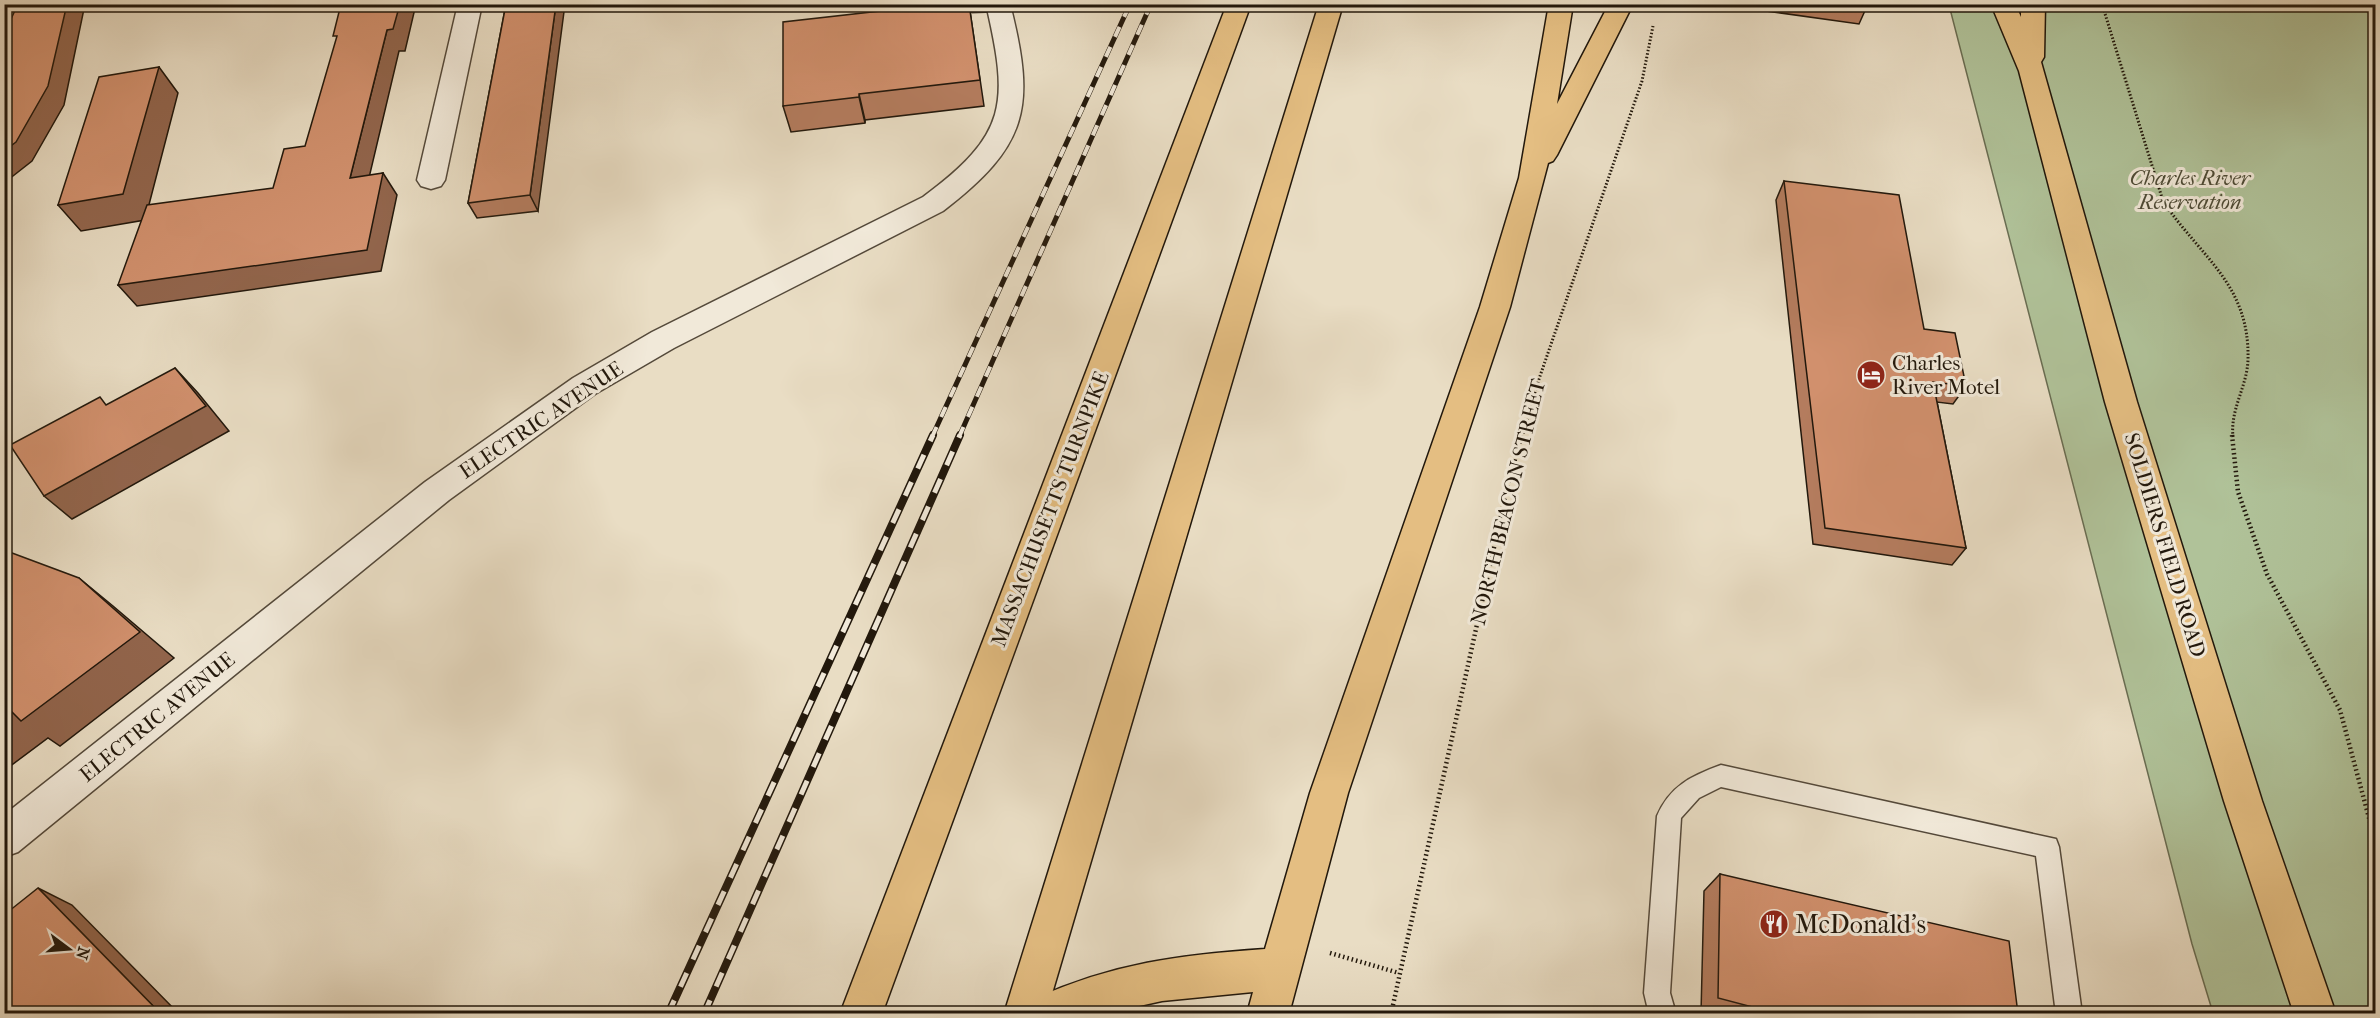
<svg xmlns="http://www.w3.org/2000/svg" width="2380" height="1018" viewBox="0 0 2380 1018" font-family="'IM FELL French Canon',serif">
	<style>
		.green { fill: #b0c299; stroke: #696d52; stroke-width: 1.5 }
		.lines { fill: none; stroke-linecap: round; stroke-linejoin: round }
		.lane-casing { stroke: #54493a; stroke-width: 3 }
		.street-casing { stroke: #54493a; stroke-width: 3 }
		.primary-casing { stroke: #22180c; stroke-width: 3 }
		.highway-casing { stroke: #22180c; stroke-width: 3 }
		.path-far1 { stroke: #22180c; stroke-width: 3; stroke-dasharray: 1.5 2; stroke-linecap: butt }
		.path { stroke: #22180c; stroke-width: 4.5; stroke-dasharray: 1.5 3; stroke-linecap: butt }
		.lane { fill: #f1e9d9; fill-rule: evenodd }
		.street { fill: #f1e9d9; fill-rule: evenodd }
		.primary { fill: #e4be82; fill-rule: evenodd }
		.highway { fill: #e4be82; fill-rule: evenodd }
		.rail-far1-casing { stroke: #22180c; stroke-width: 5 }
		.rail-casing { stroke: #22180c; stroke-width: 8 }
		.rail-far1 { stroke: #f1e9d9; stroke-width: 4; stroke-dasharray: 11; stroke-linecap: butt }
		.rail { stroke: #f1e9d9; stroke-width: 5; stroke-dasharray: 15; stroke-linecap: butt }
		.wall { fill: #b47c5e; stroke: #22180c; stroke-width: 1.5 }
		.shaded-wall { fill: #92654c; stroke: #22180c; stroke-width: 1.5 }
		.building { fill: #d1906d; stroke: #22180c; stroke-width: 1.5 }
		.labels { text-anchor: middle; stroke-width: 6; stroke-linejoin: round; paint-order: stroke }
		.park-label { font-size: 21px; font-style: italic; fill: #4d4b36; stroke: #f1e9d9 }
		.poi-label { font-size: 21px; fill: #22180c; stroke: #f1e9d9; text-anchor: start }
		.street-label { font-size: 21px; fill: #22180c; stroke: #f1e9d9 }
		.near-poi-label { font-size: 26px; fill: #22180c; stroke: #f1e9d9; text-anchor: start }
	</style>
	<rect width="100%" height="100%" fill="#e9ddc4"/>
	<filter id="stains"><feTurbulence type="fractalNoise" baseFrequency=".00333" numOctaves="4"/><feColorMatrix values="0 0 0 0 .2 0 0 0 0 .09 0 0 0 0 .02 0 0 0 .5 -.17"/></filter>
	<radialGradient id="worn" r=".72"><stop offset=".6" stop-color="#630" stop-opacity="0"/><stop offset="1" stop-color="#630" stop-opacity=".3"/></radialGradient>
	<polygon class="green" points="1949,5 2365,5 2376,31 2375,1013 2213,1013 2192,944"/>
	<g class="lines">
		<g class="lane-casing">
			<g id="lane">
				<polygon points="977,4 1006,4 1007,6 999,11 972,12 969,9"/>
				<path d="M1721,765L2056,839L2059,847L2082,1014H2056L2036,856L1721,787L1699,798L1681,818L1670,993L1676,1014H1649L1644,993L1657,816C1670,786 1691,776 1721,765Z"/>
			</g>
		</g>
		<g class="street-casing">
			<g id="street">
				<polygon points="458,4 482,4 445,180 441,186 431,189 421,186 417,180"/>
				<path d="M986,4H1010C1036,107 1029,145 943,211L674,348L595,394L449,500L18,852L4,857V815L425,482L573,378L652,332L923,197C1008,134 1009,104 986,4Z"/>
			</g>
		</g>
		<g class="primary-casing">
			<g id="primary">
				<path d="M1549,4H1573L1557,104L1609,4H1633L1557,155L1553,161L1548,163L1510,307L1348,793L1289,1014H1247L1253,992L1162,1001L1103,1014H1028L1034,999C1114,963 1179,955 1265,949L1310,793L1480,307L1519,178Z"/>
				<polygon points="1991,4 2015,4 2021,17 2021,4 2045,4 2044,57 2041,62 2137,402 2262,801 2336,1014 2294,1014 2224,801 2105,402 2019,71"/>
			</g>
		</g>
		<g class="highway-casing">
			<g id="highway">
				<polygon points="1227,4 1251,4 882,1014 840,1014"/>
				<polygon points="1319,4 1343,4 1046,1014 1004,1014"/>
			</g>
		</g>
		<g class="path-far1">
			<path d="M2102,4L2163,201C2201,258 2250,284 2248,360C2247,387 2230,409 2233,437"/>
			<polyline points="1522,437 1539,379 1642,81 1653,26"/>
		</g>
		<g class="path">
			<polyline points="2232,435 2238,492 2267,574 2340,710 2376,844"/>
			<polyline points="1330,953 1399,973"/>
			<polyline points="1391,1014 1508,484 1522,435"/>
		</g>
		<use href="#lane" class="lane"/>
		<use href="#street" class="street"/>
		<use href="#primary" class="primary"/>
		<use href="#highway" class="highway"/>
		<g class="rail-far1-casing">
			<g id="rail-far1">
				<polyline points="932,437 1130,4"/>
				<polyline points="959,437 1151,4"/>
			</g>
		</g>
		<g class="rail-casing">
			<g id="rail">
				<polyline points="668,1014 933,435"/>
				<polyline points="704,1014 960,435"/>
			</g>
		</g>
		<use href="#rail-far1" class="rail-far1"/>
		<use href="#rail" class="rail"/>
	</g>
	<g class="wall">
		<polygon points="506,4 538,211 477,218 468,203"/>
		<polygon points="969,4 984,106 865,120 865,123 791,132 783,106"/>
		<polygon points="1745,4 1868,4 1859,24 1745,8"/>
		<polygon points="1784,181 1924,329 1966,386 1953,404 1937,402 1966,548 1952,565 1813,544 1776,200"/>
		<polygon points="1720,874 2018,1014 1701,1013 1704,891"/>
	</g>
	<g class="shaded-wall">
		<polygon points="67,4 85,4 64,105 32,161 4,183 4,151"/>
		<polygon points="153,4 205,4 157,10"/>
		<polygon points="400,4 416,4 405,51 399,51 364,199 350,178 387,30"/>
		<polygon points="556,4 565,4 538,211 530,195"/>
		<polygon points="159,67 178,93 145,220 81,231 58,205"/>
		<polygon points="859,94 865,120 865,123 859,97"/>
		<polygon points="383,173 397,195 381,271 137,306 118,285"/>
		<polygon points="175,368 198,393 229,431 72,519 44,496"/>
		<polygon points="79,578 113,606 174,658 60,746 48,738 5,770 4,716 11,711"/>
		<polygon points="38,888 72,905 179,1014 161,1014"/>
	</g>
	<g class="building">
		<polygon points="18,4 67,4 48,86 16,142 4,151 4,34"/>
		<polygon points="341,4 400,4 393,29 387,30 350,178 383,173 367,250 118,285 147,205 273,188 284,149 305,146 337,36 333,36"/>
		<polygon points="506,4 556,4 530,195 468,203"/>
		<polygon points="889,4 969,4 980,80 859,94 859,97 783,106 783,22 889,10"/>
		<polygon points="159,67 123,194 58,205 99,77"/>
		<polygon points="1784,181 1899,195 1924,329 1955,333 1966,386 1933,382 1966,548 1825,528"/>
		<polygon points="175,368 206,406 44,496 10,445 100,397 106,405"/>
		<polygon points="4,550 79,578 140,632 21,721 11,711 4,716"/>
		<polygon points="1720,874 2009,941 2018,1014 1779,1014 1718,998"/>
		<polygon points="38,888 161,1014 4,1014 4,915"/>
	</g>
	<defs>
		<g id="hotel-disc" transform="scale(1.5)"><circle r="9.5" fill="#8f2418" stroke="#f1e9d9"/><path d="M-6-4.5h1.5V1H6V5H4.5V3h-9V5H-6ZM-4 0a1.8 1.8 0 1 1 3.6 0ZM.5 0V-2.5h3Q6-2.5 6 0Z" fill="#fff"/></g>
		<g id="restaurant-disc" transform="scale(1.5)"><circle r="9.5" fill="#8f2418" stroke="#f1e9d9"/><path d="M-5-6h1v4h1v-4h1v4h1v-4h1v5L-1.5 .5V6h-2V.5L-5-1ZM5-6V6H3V1.5H1.5Q1.5-4 5-6Z" fill="#fff"/></g>
	</defs>
	<g fill-rule="evenodd">
		<use href="#hotel-disc" x="1871" y="375"/>
		<use href="#restaurant-disc" x="1774" y="924"/>
	</g>
	<g class="labels">
		<g class="park-label">
			<text x="2190" y="185">Charles River<tspan x="2190" dy="24">Reservation</tspan></text>
		</g>
		<g class="poi-label">
			<text x="1892" y="370">Charles<tspan x="1892" dy="24">River Motel</tspan></text>
		</g>
		<g class="street-label">
			<text transform="translate(541 420) rotate(-34)" y="7">ELECTRIC AVENUE</text>
			<text transform="translate(1508 502) rotate(-76)" y="7">NORTH BEACON STREET</text>
			<text transform="translate(1050 509) rotate(-69)" y="7">MASSACHUSETTS TURNPIKE</text>
			<text transform="translate(2165 545) rotate(73)" y="7">SOLDIERS FIELD ROAD</text>
			<text transform="translate(157 717) rotate(-39)" y="7">ELECTRIC AVENUE</text>
		</g>
		<g class="near-poi-label">
			<text x="1795" y="933">McDonald's</text>
		</g>
	</g>
	<rect width="2380" height="1018" fill="none" stroke="#e9ddc4" stroke-width="24"/>
	<rect x="6" y="6" width="2368" height="1006" fill="none" stroke="#22180c" stroke-width="3"/>
	<rect x="12" y="12" width="2356" height="994" fill="none" stroke="#22180c" stroke-width="1.5"/>
	<g transform="translate(69 949) rotate(106)" stroke="#f1e9d9" stroke-width="4.5" paint-order="stroke">
	<path d="M0-4.5L10 22L0 15L-10 22Z" fill="#22180c"/>
	<text y="-9" font-size="16" font-weight="bold" text-anchor="middle" fill="#22180c">N</text>
	</g>
	<rect width="100%" height="100%" filter="url(#stains)"/>
	<rect width="100%" height="100%" fill="url(#worn)"/>
</svg>
